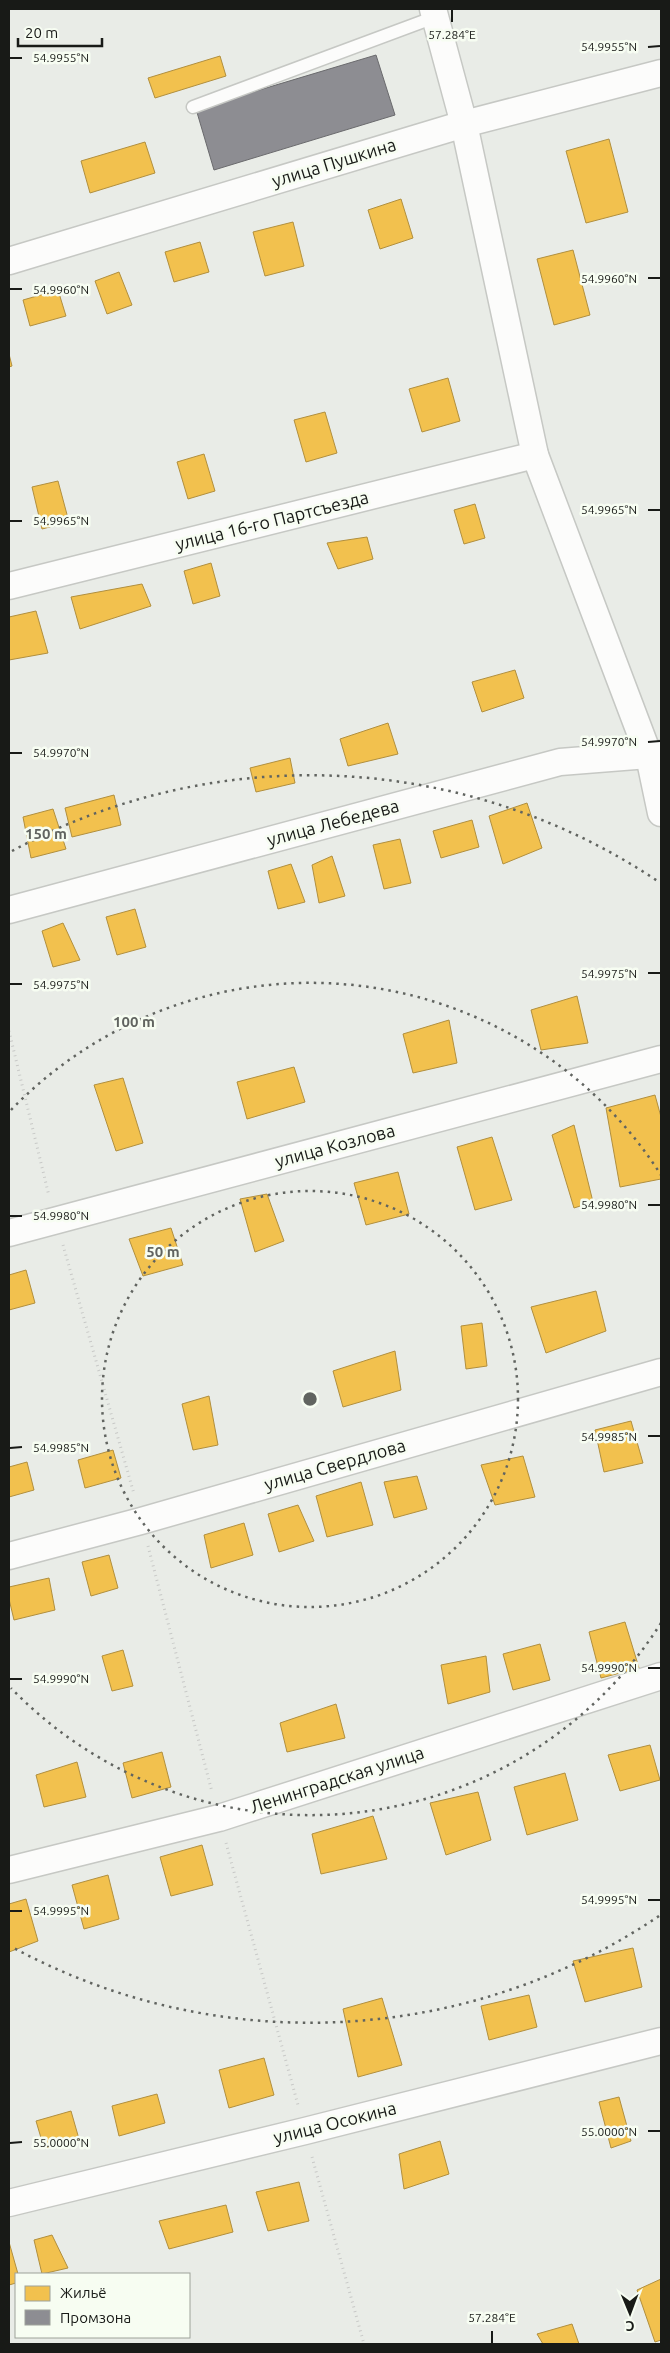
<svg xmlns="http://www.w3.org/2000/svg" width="670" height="2353" viewBox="0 0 670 2353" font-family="Ubuntu,sans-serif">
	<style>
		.homes { fill: #f2c14e; stroke: #b18f3e }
		.industry { fill: #8d8d92; stroke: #6a6a6d }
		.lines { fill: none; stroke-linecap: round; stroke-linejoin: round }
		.service-casing { stroke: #c6c8c4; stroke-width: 15 }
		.minor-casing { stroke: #c6c8c4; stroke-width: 29 }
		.path { stroke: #c8c9c7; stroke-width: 3; stroke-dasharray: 1 4; stroke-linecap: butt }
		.service { stroke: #fcfcfb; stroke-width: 12 }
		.minor { stroke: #fcfcfb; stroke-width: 26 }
		.ticks { fill: none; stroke: #181a17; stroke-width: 2 }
		.ring { fill: none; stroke: #616460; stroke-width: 2.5; stroke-dasharray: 2.5 5 }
		.labels { text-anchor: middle; stroke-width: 5; stroke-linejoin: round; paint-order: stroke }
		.street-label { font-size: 18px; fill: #181a17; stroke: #f7fdf2 }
		.ticks-label { font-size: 12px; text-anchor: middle; fill: #181a17; stroke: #f7fdf2; stroke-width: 5; stroke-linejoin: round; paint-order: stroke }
		.centre { fill: #616460; stroke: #f7fdf2; stroke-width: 2.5 }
		.ring-label { font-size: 15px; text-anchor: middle; font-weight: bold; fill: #616460; stroke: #f7fdf2; stroke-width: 5; stroke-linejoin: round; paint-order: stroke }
	</style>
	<rect width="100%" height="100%" fill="#e9ece7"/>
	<g class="homes">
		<polygon points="220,56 226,76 155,98 148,78"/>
		<polygon points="609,139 628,212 586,223 566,151"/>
		<polygon points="145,142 155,173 90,193 81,161"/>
		<polygon points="401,199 413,238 380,249 368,210"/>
		<polygon points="293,222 304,266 265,276 253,232"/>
		<polygon points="200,242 209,272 174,282 165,252"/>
		<polygon points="573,250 590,315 554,325 537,259"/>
		<polygon points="119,272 132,305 107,314 95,281"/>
		<polygon points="58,290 66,316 30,326 23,300"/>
		<polygon points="9,354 12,366 9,367"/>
		<polygon points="448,378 460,421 422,432 409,389"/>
		<polygon points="325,412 337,453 306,462 294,420"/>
		<polygon points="204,454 215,491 188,499 177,462"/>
		<polygon points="58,481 69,522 42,529 32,487"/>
		<polygon points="475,504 485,538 464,544 454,510"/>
		<polygon points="367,537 373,559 338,569 327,543"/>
		<polygon points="211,563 220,596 193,604 184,571"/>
		<polygon points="142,584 151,606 80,629 71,597"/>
		<polygon points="36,611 48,653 9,660 9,617"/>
		<polygon points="515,670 524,698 482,712 472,682"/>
		<polygon points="388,723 398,754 348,766 340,739"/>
		<polygon points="290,758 295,783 256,792 250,768"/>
		<polygon points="114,795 121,825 72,837 65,808"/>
		<polygon points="527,803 542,848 503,864 489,816"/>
		<polygon points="53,809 66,849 31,858 23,817"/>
		<polygon points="472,820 479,847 441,858 433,831"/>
		<polygon points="400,839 411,883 384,889 373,845"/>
		<polygon points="332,856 345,896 319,903 312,865"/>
		<polygon points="291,864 305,902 278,909 268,871"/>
		<polygon points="135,909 146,947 117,955 106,917"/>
		<polygon points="63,923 80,960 53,967 42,931"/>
		<polygon points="577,996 588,1043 541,1050 531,1010"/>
		<polygon points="449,1020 457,1063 413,1073 403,1034"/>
		<polygon points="294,1067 305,1102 247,1119 237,1082"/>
		<polygon points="123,1078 143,1143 116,1151 94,1085"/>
		<polygon points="655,1095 661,1117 661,1179 620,1187 606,1108"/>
		<polygon points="574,1125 593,1202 574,1208 552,1135"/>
		<polygon points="492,1137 512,1200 475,1210 457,1147"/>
		<polygon points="398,1172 409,1214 366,1225 354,1183"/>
		<polygon points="267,1194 284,1241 255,1252 240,1199"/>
		<polygon points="171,1228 183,1265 143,1276 129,1239"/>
		<polygon points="26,1270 35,1303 9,1310 9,1275"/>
		<polygon points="596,1291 606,1331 546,1353 531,1307"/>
		<polygon points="482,1323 487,1366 466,1369 461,1326"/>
		<polygon points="395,1351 401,1390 343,1407 333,1371"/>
		<polygon points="209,1396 218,1445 193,1450 182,1404"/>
		<polygon points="631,1421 643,1463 604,1472 595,1430"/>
		<polygon points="113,1450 121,1478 85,1488 78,1460"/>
		<polygon points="523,1456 535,1497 495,1505 481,1465"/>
		<polygon points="27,1462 34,1490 9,1497 9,1467"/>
		<polygon points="417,1476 427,1509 394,1518 384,1482"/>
		<polygon points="361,1482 373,1525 327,1537 316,1496"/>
		<polygon points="298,1505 314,1541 279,1552 268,1514"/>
		<polygon points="244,1523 253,1555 211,1568 204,1535"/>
		<polygon points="109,1555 118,1588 91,1596 82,1562"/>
		<polygon points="49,1578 55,1610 14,1620 9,1599 9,1587"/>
		<polygon points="625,1622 639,1668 601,1678 589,1632"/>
		<polygon points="540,1644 550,1680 513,1690 503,1654"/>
		<polygon points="123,1650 133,1686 112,1691 102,1656"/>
		<polygon points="486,1656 490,1692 448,1704 441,1665"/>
		<polygon points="336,1704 345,1738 287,1752 280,1723"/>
		<polygon points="650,1745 660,1780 620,1791 608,1755"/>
		<polygon points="162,1752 171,1787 132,1798 123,1763"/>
		<polygon points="77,1762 86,1797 44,1807 36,1775"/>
		<polygon points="565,1773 578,1820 527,1835 514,1787"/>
		<polygon points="478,1792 491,1840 446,1855 430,1803"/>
		<polygon points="373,1816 387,1859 321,1874 312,1834"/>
		<polygon points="202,1845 213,1885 171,1896 160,1857"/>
		<polygon points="108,1875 119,1919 84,1929 72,1885"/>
		<polygon points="26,1899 38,1941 9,1952 9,1904"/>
		<polygon points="633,1948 642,1987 585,2002 573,1961"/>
		<polygon points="529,1995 537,2027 489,2040 481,2006"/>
		<polygon points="382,1998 402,2065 358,2077 343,2009"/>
		<polygon points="264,2058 274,2095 229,2108 219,2070"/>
		<polygon points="157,2094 165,2123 119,2136 112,2106"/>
		<polygon points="619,2097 631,2141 611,2148 599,2102"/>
		<polygon points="71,2111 79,2139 44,2148 36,2121"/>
		<polygon points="440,2141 449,2174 404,2189 399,2154"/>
		<polygon points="299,2182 309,2221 268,2231 256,2192"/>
		<polygon points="226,2205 233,2232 169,2249 159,2221"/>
		<polygon points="52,2235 68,2268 42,2274 34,2240"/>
		<polygon points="9,2242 18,2274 16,2274 16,2283 9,2285"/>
		<polygon points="661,2279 661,2340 655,2342 637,2290"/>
		<polygon points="572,2324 579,2344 543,2344 537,2334"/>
	</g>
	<polygon class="industry" points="376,55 395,115 214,170 196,109"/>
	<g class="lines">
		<g class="service-casing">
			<polyline id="service" points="193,107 435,17"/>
		</g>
		<g class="minor-casing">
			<g id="minor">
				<polyline points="433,9 464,124 535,455 649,756 661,813"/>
				<polyline points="9,261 464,124 661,73"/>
				<polyline points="9,586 535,455"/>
				<polyline points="9,910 560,762 661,754"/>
				<polyline points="9,1233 661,1059"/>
				<polyline points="9,1556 141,1521 661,1372"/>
				<polyline points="9,1870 219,1818 661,1676"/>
				<polyline points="9,2203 305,2131 661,2041"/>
			</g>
		</g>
		<g class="path">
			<polyline points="9,1031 49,1196"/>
			<polyline points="63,1245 134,1494"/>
			<polyline points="148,1546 212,1792"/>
			<polyline points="226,1843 298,2105"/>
			<polyline points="312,2157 364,2344"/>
		</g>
		<use href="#service" class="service"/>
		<use href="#minor" class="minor"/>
	</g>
	<path class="ticks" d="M452,10V22M648,47L660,46M10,58H22M648,278H660M10,289H22M648,510H660M10,521H22M648,742L660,741M10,753H22M648,973H660M10,984H22M648,1205H660M10,1216H22M648,1436H660M10,1448L22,1447M648,1668H660M10,1679H22M648,1900H660M10,1911H22M648,2131H660M10,2143L22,2142M492,2331V2343"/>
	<g class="ring">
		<circle cx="310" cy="1399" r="208"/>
		<path d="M661 1623A416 416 0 0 1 11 1688M11 1110A416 416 0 0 1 661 1175"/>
		<path d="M659 1916A624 624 0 0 1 12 1947M12 851A624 624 0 0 1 659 882"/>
	</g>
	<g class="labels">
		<g class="street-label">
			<text transform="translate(334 163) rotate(-17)" y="6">улица Пушкина</text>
			<text transform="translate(272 521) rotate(-14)" y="6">улица 16-го Партсъезда</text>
			<text transform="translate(333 823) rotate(-15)" y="6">улица Лебедева</text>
			<text transform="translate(335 1146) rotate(-15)" y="6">улица Козлова</text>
			<text transform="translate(335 1465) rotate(-16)" y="6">улица Свердлова</text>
			<text transform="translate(337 1780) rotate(-18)" y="6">Ленинградская улица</text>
			<text transform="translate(335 2123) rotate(-14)" y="6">улица Осокина</text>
		</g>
	</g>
	<g class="ticks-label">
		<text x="452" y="39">57.284°E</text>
		<text x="609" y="51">54.9955°N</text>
		<text x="61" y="62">54.9955°N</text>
		<text x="609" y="283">54.9960°N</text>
		<text x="61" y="294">54.9960°N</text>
		<text x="609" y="514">54.9965°N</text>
		<text x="61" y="525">54.9965°N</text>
		<text x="609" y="746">54.9970°N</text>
		<text x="61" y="757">54.9970°N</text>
		<text x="609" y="978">54.9975°N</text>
		<text x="61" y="989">54.9975°N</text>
		<text x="609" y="1209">54.9980°N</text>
		<text x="61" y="1220">54.9980°N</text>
		<text x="609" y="1441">54.9985°N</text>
		<text x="61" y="1452">54.9985°N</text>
		<text x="609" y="1672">54.9990°N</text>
		<text x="61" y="1683">54.9990°N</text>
		<text x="609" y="1904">54.9995°N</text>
		<text x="61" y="1915">54.9995°N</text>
		<text x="609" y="2136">55.0000°N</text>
		<text x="61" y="2147">55.0000°N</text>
		<text x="492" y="2322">57.284°E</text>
	</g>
	<circle cx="310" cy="1399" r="8" class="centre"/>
	<g class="ring-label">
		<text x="46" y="839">150 m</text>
		<text x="134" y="1027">100 m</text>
		<text x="163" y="1257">50 m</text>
	</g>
	<rect width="670" height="2353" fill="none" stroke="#181a17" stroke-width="20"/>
	<rect x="15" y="2273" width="175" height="65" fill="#f7fdf2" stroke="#9ea29a"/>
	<rect x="25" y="2286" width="25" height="15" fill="#f2c14e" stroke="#9ea29a"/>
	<text x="60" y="2298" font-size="15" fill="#181a17">Жильё</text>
	<rect x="25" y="2310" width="25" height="15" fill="#8d8d92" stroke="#9ea29a"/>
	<text x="60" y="2323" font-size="15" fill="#181a17">Промзона</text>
	<g transform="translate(630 2313) rotate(179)" stroke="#f7fdf2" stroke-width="4" paint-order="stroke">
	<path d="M0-4L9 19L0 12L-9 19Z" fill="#181a17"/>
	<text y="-8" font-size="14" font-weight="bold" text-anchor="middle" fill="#181a17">С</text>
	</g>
	<path d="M18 38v8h84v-8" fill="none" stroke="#181a17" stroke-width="2.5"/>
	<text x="25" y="38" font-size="15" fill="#181a17" stroke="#f7fdf2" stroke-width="4" paint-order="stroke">20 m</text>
</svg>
